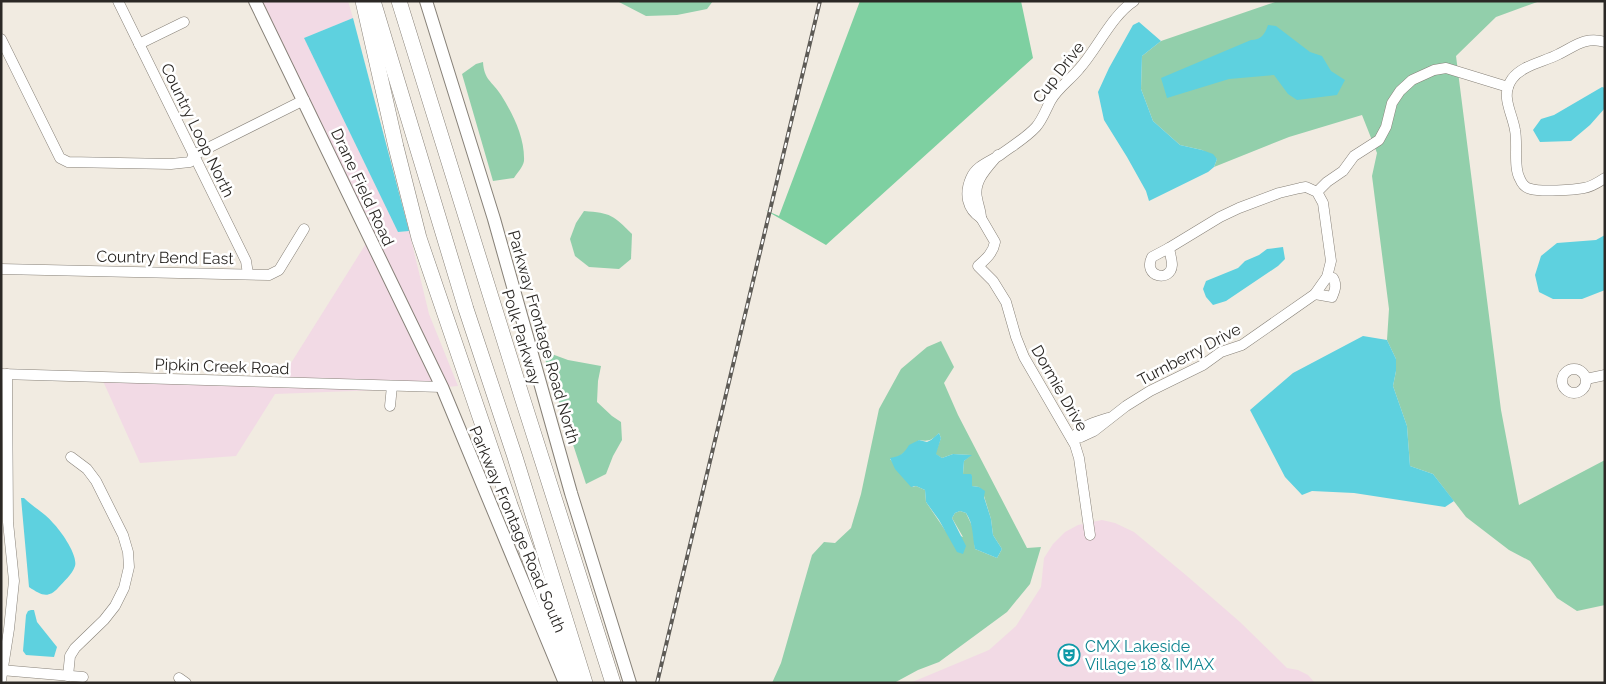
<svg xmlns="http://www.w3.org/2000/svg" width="1606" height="684" viewBox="0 0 1606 684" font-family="Raleway,sans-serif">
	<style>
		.commercial { fill: #f2dae5 }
		.green { fill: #92cfab; fill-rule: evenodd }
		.forest { fill: #7ed0a1 }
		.water { fill: #5ed1df }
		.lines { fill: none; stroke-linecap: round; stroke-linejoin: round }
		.minor-casing { stroke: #878178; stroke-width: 11 }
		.major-casing { stroke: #878178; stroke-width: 14 }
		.highway-casing { stroke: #878178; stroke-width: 16 }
		.minor { stroke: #fff; stroke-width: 10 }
		.major { stroke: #fff; stroke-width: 12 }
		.highway { stroke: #fff; stroke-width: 15 }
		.rail-casing { stroke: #5e5b56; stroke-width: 4 }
		.rail { stroke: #fff; stroke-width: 2; stroke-dasharray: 5.5; stroke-linecap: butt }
		.labels { text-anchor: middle; stroke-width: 5; stroke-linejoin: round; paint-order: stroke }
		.street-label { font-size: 16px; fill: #2b2825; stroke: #fff }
		.culture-label { font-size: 16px; fill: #0d838f; stroke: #fff; text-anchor: start }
	</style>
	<rect width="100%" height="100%" fill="#f1ebe1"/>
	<g class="commercial">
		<polygon points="260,1 348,1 353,18 304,38 399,232 409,231 429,314 458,386 446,387"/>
		<polygon points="367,242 435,384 281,379"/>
		<polygon points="103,381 379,390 275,394 236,456 140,463"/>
		<polygon points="1102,520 1115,523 1134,532 1187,576 1240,622 1287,668 1298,670 1308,675 1315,683 910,683 989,650 1016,626 1041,587 1044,558 1053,544 1065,532 1078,525"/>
	</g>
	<g class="green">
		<polygon points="617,1 713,1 707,9 677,15 646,16"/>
		<polygon points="1278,1 1540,1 1496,17 1456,56 1501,410 1519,505 1605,460 1605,605 1577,611 1557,598 1530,561 1509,550 1466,517 1433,474 1410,466 1407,426 1393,386 1396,371 1396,359 1387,340 1389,309 1372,176 1377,153 1362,115 1289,137 1214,167 1217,159 1202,150 1180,145 1153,121 1141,89 1142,56 1161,41"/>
		<path d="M483,62C484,80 492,81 501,95C513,114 525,138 524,161C523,167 517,173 514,178L493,181L462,74L476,64Z"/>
		<path d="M584,211C611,213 613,215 632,234L631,259L619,269L589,267L575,256L570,239L576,223Z"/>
		<path d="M941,341L954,367L944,383L958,415L1027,548L1041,547L1030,584L1007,612L939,662L918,670L894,683H772L781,663L812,555L824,542L835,543L851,528L861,494L879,409L901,369L927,347ZM939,433L941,438L935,454L942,458L953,454L971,455L964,461L963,474L972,476V486L979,487L984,496L991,519L993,535L1002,549L997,558L975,549L973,528L966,513L960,511L955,513L952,518L963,537L945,530L926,502L925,490L916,486L913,487L890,459L900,456L919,440C929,442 932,440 939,433Z"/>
		<polygon points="549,353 568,360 601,366 598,381 597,402 612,416 621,422 622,440 613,456 606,474 586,484 544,356"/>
	</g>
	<polygon class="forest" points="860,1 1021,1 1033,58 826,245 765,210 779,216"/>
	<g class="water">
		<polygon points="353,18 409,231 398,232 304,38"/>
		<polygon points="1139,22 1161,41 1142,56 1141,89 1153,121 1180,145 1202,150 1213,154 1217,159 1214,167 1208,172 1149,201 1146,191 1127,157 1104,120 1098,92 1109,68 1133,25"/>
		<path d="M1268,25L1276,26L1310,52L1322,56L1331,71L1345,80L1337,95L1297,100L1288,94L1274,75L1229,79L1167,98L1161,78L1251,40C1261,40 1265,34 1268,25Z"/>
		<polygon points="1602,87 1605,88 1605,108 1590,125 1571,141 1540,142 1533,130 1541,119 1554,115"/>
		<polygon points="1605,235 1605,290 1582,299 1553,299 1539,292 1535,275 1541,256 1557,243 1596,240"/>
		<polygon points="1283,247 1285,259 1278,266 1226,301 1213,305 1206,297 1203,289 1206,281 1238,268 1245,261 1259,255 1267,249"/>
		<polygon points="1363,336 1387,340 1396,359 1396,371 1393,386 1407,426 1410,466 1433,474 1454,501 1445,507 1354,493 1312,491 1302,495 1285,477 1250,410 1293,373"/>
		<path d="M939,433L941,438L936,454L942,458L953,454L972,455L964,461L963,474H971L972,476V486L979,487L985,491L984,497L991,519L993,535L1002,549L997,558L975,549C972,536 974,525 966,513L960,511L955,513L952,518L966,546L963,554L957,552L939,520L926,502L925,490L916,486L911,487L895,469L890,458C900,456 904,454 909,445L919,440L927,442L931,440Z"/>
		<path d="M21,498H24C33,507 45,513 53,523C61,531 78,555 75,566C72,575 64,581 58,588C48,599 41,595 29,587Z"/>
		<polygon points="31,610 34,610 37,622 57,647 54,657 26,655 23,651 26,615 28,611"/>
	</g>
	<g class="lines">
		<g class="minor-casing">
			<g id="minor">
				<polyline points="118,1 246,261 248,274"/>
				<polyline points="1,39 60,158 68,162 171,164 190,162 194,155 304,100"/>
				<path d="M1605,42C1586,36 1575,46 1559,54C1544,62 1522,65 1512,79C1500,96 1512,112 1515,130C1518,145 1513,167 1520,179C1522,184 1526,188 1531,189C1540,192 1574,190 1584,188C1591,187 1599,182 1605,178"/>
				<polyline points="139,44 184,22"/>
				<path d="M998,155C988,167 973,181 977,198C978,205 981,211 981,218C967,209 964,194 971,178C976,166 989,162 1000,155C1012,146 1026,138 1036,127C1043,119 1046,109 1051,100C1058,88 1070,80 1079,69C1097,49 1112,15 1134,1"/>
				<polyline points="1317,192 1327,182 1343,171 1354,156 1379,140 1386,127 1392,103 1400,91 1412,80 1434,70 1446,68 1508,87"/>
				<path d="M981,218L995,242C993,253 986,259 978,266L993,281L1006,302L1016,337L1024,357L1075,445L1079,458L1090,535"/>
				<path d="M1169,248C1170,254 1172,260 1172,265C1171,283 1142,277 1152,257Z"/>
				<polyline points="1,269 269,275 279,270 304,229"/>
				<path d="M1315,294L1332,297C1335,290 1337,285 1333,278L1327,277"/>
				<circle cx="1574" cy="381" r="12"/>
				<polyline points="1,374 442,387"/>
				<polyline points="1586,379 1605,375"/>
				<polyline points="390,406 392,386"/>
				<polyline points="1072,439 1081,437 1094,431 1126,406 1150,391 1203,365 1221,352 1242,345 1315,294 1327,277 1331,261 1323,203 1317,192 1306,187 1300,188 1279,193 1239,208 1220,217 1169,248"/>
				<path d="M1072,439C1083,425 1092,423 1108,418"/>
				<polyline points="1,670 83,677"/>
				<polyline points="68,676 70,656 75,648 104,620 115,606 124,588 129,567 128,552 123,535 96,481 87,469 71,457"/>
				<polyline points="179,678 186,683"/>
				<polyline points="1,680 9,629 14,581 8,522 7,374"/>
			</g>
		</g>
		<g class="major-casing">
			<g id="major">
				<polyline points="255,1 442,387 565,683"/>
				<polyline points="426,1 494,219 571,493 630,683"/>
			</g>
		</g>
		<g class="highway-casing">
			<g id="highway">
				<polyline points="363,1 396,147 419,238 510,505 561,644 574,683"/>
				<polyline points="373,1 466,309 515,457 585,683"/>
				<polyline points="399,1 522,397 613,683"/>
			</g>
		</g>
		<use href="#minor" class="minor"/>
		<use href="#major" class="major"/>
		<use href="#highway" class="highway"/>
		<g class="rail-casing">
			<polyline id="rail" points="657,683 820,1"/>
		</g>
		<use href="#rail" class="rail"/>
	</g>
	<defs>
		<g id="theatre-ring" transform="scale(1.125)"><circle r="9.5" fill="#fff" stroke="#0f9aa8" stroke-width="1.5"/><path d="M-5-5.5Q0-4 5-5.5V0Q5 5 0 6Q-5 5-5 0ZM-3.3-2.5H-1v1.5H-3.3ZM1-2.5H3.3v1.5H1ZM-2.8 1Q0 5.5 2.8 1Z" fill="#0f9aa8"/></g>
	</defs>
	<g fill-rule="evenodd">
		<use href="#theatre-ring" x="1069" y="655"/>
	</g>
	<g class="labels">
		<g class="street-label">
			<text transform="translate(1058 72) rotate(-52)" y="6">Cup Drive</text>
			<text transform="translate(198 130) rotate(64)" y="6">Country Loop North</text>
			<text transform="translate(363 187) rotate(65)" y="6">Drane Field Road</text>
			<text transform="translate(165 257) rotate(1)" y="6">Country Bend East</text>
			<text transform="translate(522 337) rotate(73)" y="6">Polk Parkway</text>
			<text transform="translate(544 337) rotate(74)" y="6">Parkway Frontage Road North</text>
			<text transform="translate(1189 354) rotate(-28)" y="6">Turnberry Drive</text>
			<text transform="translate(222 366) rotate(2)" y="6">Pipkin Creek Road</text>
			<text transform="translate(1060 388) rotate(60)" y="6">Dormie Drive</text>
			<text transform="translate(518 529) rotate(67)" y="6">Parkway Frontage Road South</text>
		</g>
		<g class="culture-label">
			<text x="1085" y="652">CMX Lakeside<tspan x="1085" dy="18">Village 18 &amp; IMAX</tspan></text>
		</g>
	</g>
	<rect width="1606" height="684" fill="none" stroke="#2b2825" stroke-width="5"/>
</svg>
